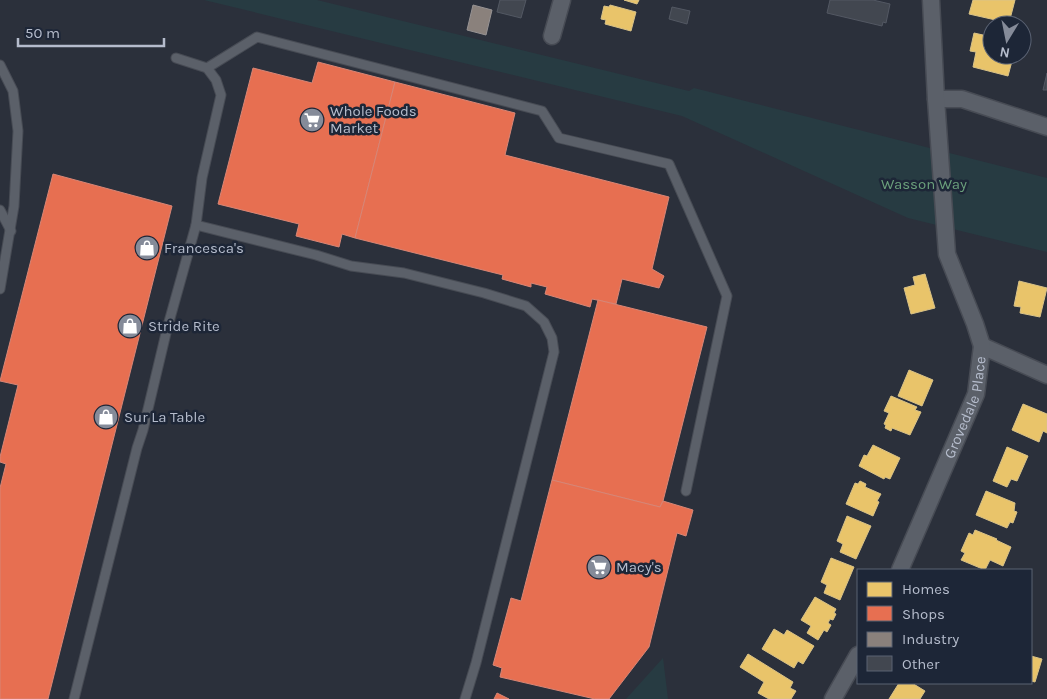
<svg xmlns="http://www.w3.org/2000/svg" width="1047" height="699" viewBox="0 0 1047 699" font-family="Karla,sans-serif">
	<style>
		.green { fill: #273b42 }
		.homes { fill: #e9c46a; stroke: #d9c287 }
		.shops { fill: #e76f51; stroke: #d88676 }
		.industry { fill: #8a817c; stroke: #979394 }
		.building { fill: #424750; stroke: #535863 }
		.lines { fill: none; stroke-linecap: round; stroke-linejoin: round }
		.lane-casing { stroke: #474b54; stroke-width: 11 }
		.street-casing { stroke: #474b54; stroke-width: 19 }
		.lane { stroke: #5b6069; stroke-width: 9 }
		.street { stroke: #5b6069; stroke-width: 16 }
		.labels { text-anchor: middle; stroke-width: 5; stroke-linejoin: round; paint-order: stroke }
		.poi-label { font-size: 15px; fill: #b5bccc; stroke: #1d2637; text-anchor: start }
		.park-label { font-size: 15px; fill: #6a9f7b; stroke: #1d2637 }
		.street-label { font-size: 15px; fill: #b5bccc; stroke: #1d2637 }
	</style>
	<rect width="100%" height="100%" fill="#2b303b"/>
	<g class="green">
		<polygon points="204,0 317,0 689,91 694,88 1047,178 1047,252 908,218 682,116"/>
		<polygon points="663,658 668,699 626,699"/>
	</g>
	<g class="homes">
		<polygon points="624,0 639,0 637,4"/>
		<polygon points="973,0 1015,0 1009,23 969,14"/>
		<polygon points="610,5 636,12 631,31 605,24 606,20 601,19 604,6 609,7"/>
		<polygon points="974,33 992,37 992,55 1011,55 1010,61 1012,61 1008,76 973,67 976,52 970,51"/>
		<polygon points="925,274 935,308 911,314 904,288 915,285 913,277"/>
		<polygon points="1019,281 1047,288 1040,317 1020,313 1021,307 1014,306"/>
		<polygon points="909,370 933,380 922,406 898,396"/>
		<polygon points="891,396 917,407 915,410 921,412 910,435 892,428 891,431 885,428 886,425 884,424 889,413 884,411"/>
		<polygon points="1023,404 1047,414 1047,433 1043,431 1039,442 1012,430"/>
		<polygon points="873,445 900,458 890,479 885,477 884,479 859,466 864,455 867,456"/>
		<polygon points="1007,447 1028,456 1017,481 1011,479 1007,487 993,481"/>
		<polygon points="860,481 866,484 865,487 881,494 877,501 879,502 873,516 846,504 855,483 858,484"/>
		<polygon points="986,491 1015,503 1014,511 1017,512 1013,523 1010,522 1007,528 976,515"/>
		<polygon points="847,516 871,526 856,559 840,552 843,544 837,541"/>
		<polygon points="975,530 997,539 996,540 1011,547 1003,566 990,560 985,570 961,560 965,553 961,551 969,533 973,535"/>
		<polygon points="831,558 854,567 840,600 824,593 827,585 821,582"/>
		<polygon points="815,597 836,609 834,613 836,614 833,620 830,619 828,623 831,625 827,632 824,630 818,640 807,633 811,626 801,620"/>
		<polygon points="774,629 784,635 787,630 814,646 803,664 798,661 794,668 762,649"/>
		<polygon points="748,654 793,682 790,688 796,691 791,699 769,699 758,693 764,682 740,667"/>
		<polygon points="1031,656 1042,659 1035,682 1031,681"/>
		<polygon points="899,683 912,683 925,691 920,699 889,699"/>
	</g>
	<g class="shops">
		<polygon points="318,62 395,82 355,238 342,234 339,247 296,236 299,224 218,204 253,68 312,83"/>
		<polygon points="395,82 515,113 505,155 669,197 652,269 664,276 659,288 622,279 616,304 592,299 590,307 545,294 547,287 531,283 531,287 502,279 503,275 355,238"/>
		<polygon points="53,174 172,206 48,699 0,699 0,488 6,464 0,462 0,457 18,385 0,381"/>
		<polygon points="598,300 707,327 663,501 660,507 552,480"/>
		<polygon points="552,480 660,507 663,501 693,510 686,536 677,533 649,647 609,699 595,699 500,677 502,668 493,665 511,598 521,601"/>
		<polygon points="497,693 509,699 494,699"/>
	</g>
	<polygon class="industry" points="473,5 492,10 486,35 467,30"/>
	<g class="building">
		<polygon points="500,0 526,0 521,18 497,12"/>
		<polygon points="830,0 873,0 890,4 886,23 883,22 882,26 827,13"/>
		<polygon points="672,7 690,11 687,24 669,19"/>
		<polygon points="1047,73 1047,90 1043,90"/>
	</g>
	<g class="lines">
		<g class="lane-casing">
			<g id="lane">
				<polyline points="0,65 13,91 18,131 14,206 0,289"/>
				<polyline points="207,68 257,37 542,111 559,138 669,164 727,296 686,491"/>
				<polyline points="0,210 11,231"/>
				<polyline points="196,225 316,255 351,266 404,273 484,293 526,306 544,322 552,338 554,352 476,663 465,699"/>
				<polyline points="74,699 137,448 143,430 167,329 196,225 202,178 221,95 216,80 207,68 176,58"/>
			</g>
		</g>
		<g class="street-casing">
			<g id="street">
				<polyline points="552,36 562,0"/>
				<polyline points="936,99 962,99 1047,127"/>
				<polyline points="982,346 1047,375"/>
				<path id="s1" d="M900,570L976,394L982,346L975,324L947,254L936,99L931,0"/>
				<polyline points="833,699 858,655"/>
			</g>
		</g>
		<use href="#lane" class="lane"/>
		<use href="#street" class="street"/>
	</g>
	<defs>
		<g id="supermarket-disc" transform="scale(1.25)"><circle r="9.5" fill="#858b99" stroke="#1d2637"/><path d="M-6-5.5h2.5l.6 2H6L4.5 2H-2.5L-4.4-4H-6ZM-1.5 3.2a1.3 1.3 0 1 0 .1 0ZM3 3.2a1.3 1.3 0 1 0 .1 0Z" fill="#fff"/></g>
		<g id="shop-disc" transform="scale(1.25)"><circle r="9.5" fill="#858b99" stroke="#1d2637"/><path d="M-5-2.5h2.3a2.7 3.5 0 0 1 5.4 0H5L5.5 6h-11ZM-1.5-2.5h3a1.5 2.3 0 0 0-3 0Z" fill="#fff"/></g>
	</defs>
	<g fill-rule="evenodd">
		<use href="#supermarket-disc" x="312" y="120"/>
		<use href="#shop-disc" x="147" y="248"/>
		<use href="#shop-disc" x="130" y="326"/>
		<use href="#shop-disc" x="106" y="417"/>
		<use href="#supermarket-disc" x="599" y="567"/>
	</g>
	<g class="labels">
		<g class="poi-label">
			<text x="330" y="116">Whole Foods<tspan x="330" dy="17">Market</tspan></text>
			<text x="164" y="253">Francesca's</text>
			<text x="148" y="331">Stride Rite</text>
			<text x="124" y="422">Sur La Table</text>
			<text x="616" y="572">Macy's</text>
		</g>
		<g class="park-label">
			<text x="924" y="189">Wasson Way</text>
		</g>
		<g class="street-label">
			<text dy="5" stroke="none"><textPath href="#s1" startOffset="176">Grovedale Place</textPath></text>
		</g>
	</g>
	<rect x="857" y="569" width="175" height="115" fill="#1d2637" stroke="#5a6273"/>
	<rect x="867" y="582" width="25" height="15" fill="#e9c46a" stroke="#5a6273"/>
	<text x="902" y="594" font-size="15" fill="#b5bccc">Homes</text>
	<rect x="867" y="606" width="25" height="15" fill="#e76f51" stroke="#5a6273"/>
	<text x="902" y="619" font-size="15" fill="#b5bccc">Shops</text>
	<rect x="867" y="632" width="25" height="15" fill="#8a817c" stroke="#5a6273"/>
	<text x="902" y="644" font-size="15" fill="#b5bccc">Industry</text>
	<rect x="867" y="656" width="25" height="15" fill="#424750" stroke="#5a6273"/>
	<text x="902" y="669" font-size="15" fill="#b5bccc">Other</text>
	<g transform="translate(1007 40) rotate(190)"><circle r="24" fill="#1d2637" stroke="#5a6273"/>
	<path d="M0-4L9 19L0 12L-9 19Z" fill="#858b99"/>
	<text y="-8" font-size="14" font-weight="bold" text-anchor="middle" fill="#b5bccc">N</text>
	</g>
	<path d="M18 38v8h146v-8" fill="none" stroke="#b5bccc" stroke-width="2.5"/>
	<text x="25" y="38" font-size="15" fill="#b5bccc" stroke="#1d2637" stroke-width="4" paint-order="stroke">50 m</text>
</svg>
